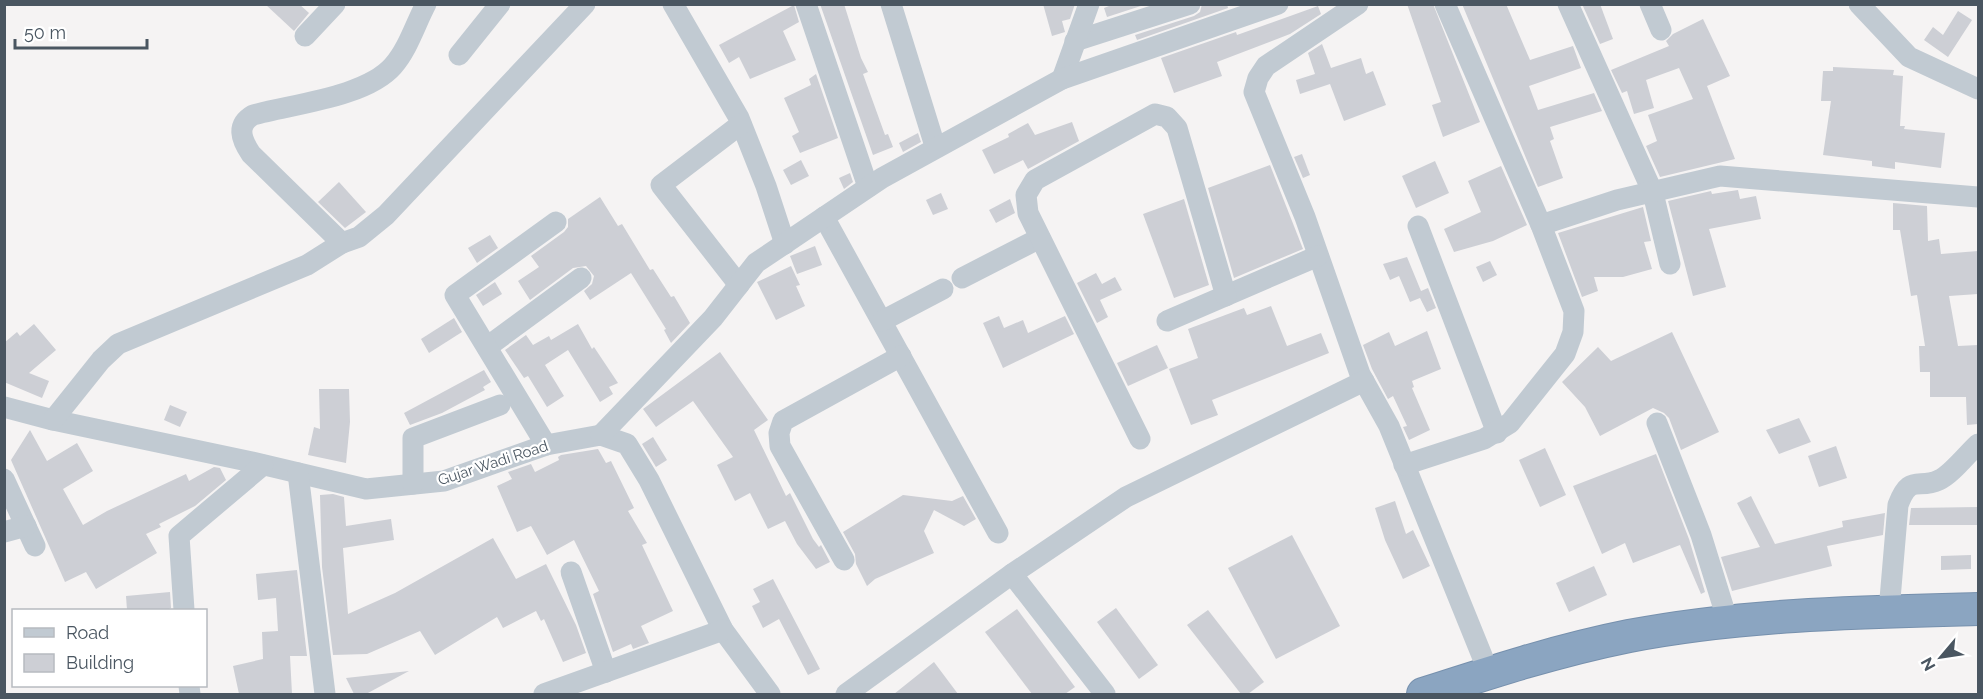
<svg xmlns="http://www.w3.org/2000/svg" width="1983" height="699" viewBox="0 0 1983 699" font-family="Raleway,sans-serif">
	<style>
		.building { fill: #cdcfd5 }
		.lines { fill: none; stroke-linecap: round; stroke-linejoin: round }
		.highway-casing { stroke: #7690ad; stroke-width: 34 }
		.minor { stroke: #c1cad2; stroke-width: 21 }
		.highway { stroke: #8ba5c1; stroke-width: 32 }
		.labels { text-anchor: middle; stroke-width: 4.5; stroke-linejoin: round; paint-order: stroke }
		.street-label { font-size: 15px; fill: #4a5661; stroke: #fff }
	</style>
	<rect width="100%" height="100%" fill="#f5f3f3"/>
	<g class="building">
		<polygon points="265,4 299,4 309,13 294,31"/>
		<polygon points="820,4 844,4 861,58 868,72 863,74 885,135 888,134 893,147 873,155"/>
		<polygon points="1043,4 1075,4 1070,19 1062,21 1065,32 1052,36"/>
		<polygon points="1114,4 1147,4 1107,17 1104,8"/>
		<polygon points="1202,4 1227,4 1228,8 1137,40 1135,35 1194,16 1200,12"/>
		<polygon points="1407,4 1433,4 1480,122 1443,137 1432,105 1441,102"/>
		<polygon points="1462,4 1506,4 1530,60 1573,46 1581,68 1529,86 1538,110 1594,93 1602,111 1550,127 1554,139 1550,141 1563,178 1538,187"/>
		<polygon points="1582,4 1600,4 1613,39 1600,44"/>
		<polygon points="794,5 799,22 783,31 796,60 750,79 739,57 729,63 719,45"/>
		<polygon points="1318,6 1321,14 1290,34 1217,62 1222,76 1174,93 1161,58 1236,32 1237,35"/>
		<polygon points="1958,11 1972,20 1948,57 1924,40 1933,27 1943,35"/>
		<polygon points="1703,19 1730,76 1707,86 1735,159 1660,177 1646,146 1657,141 1648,115 1693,99 1679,68 1646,80 1654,108 1634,114 1627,91 1622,93 1611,70 1669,46 1666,41 1673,34"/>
		<polygon points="1322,44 1331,68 1361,58 1366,74 1373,71 1386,105 1344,121 1330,84 1300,94 1296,80 1315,74 1308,53"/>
		<polygon points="1833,67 1894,70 1893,75 1903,76 1900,126 1905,126 1904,129 1945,133 1941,168 1895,162 1895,169 1872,166 1872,161 1823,155 1831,101 1821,101 1823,71 1833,71"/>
		<polygon points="816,74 838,138 800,153 792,136 799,132 784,98 811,85 809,79"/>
		<polygon points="1072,122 1079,141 1028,169 1023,160 994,174 982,150 1009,137 1008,134 1028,123 1035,135"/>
		<polygon points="918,133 921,142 903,152 899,143"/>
		<polygon points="1302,154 1310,175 1303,178 1294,157"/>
		<polygon points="801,160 809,176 791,185 783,170"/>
		<polygon points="1435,161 1449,193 1416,208 1402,176"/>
		<polygon points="1270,165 1303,249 1234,278 1208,188"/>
		<polygon points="1501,166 1527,225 1493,241 1454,252 1444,229 1481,212 1468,181"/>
		<polygon points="850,173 853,182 844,189 839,178"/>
		<polygon points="339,182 366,212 345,228 318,202"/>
		<polygon points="1738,190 1740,199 1756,196 1761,219 1709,229 1726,287 1693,296 1668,201 1711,191 1712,194"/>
		<polygon points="941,193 948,209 933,215 926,200"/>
		<polygon points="600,197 618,226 622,224 650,270 653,269 671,297 674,296 690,323 671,343 664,330 666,329 631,273 590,300 584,291 592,284 594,276 586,266 573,268 530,300 518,281 539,267 531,256 564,232 568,227 568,219"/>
		<polygon points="1010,199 1015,213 996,223 989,210"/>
		<polygon points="1184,199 1209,285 1174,298 1143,214"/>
		<polygon points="1893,203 1927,206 1928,241 1939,239 1941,254 1978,251 1978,294 1949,296 1958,346 1978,345 1978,424 1967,425 1966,397 1930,397 1930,372 1920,372 1919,346 1925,346 1917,295 1911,296 1900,230 1893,230"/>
		<polygon points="1643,207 1651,241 1644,242 1652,269 1623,277 1594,277 1598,291 1582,297 1558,233"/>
		<polygon points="490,235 498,248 477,263 468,248"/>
		<polygon points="815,246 822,265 797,274 790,256"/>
		<polygon points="1407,257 1421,291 1428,288 1436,308 1427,312 1420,298 1410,302 1399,276 1390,280 1383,264"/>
		<polygon points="1490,261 1497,275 1483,282 1476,267"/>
		<polygon points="791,266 800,285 796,286 805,306 776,320 757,282"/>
		<polygon points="1096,273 1102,284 1115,277 1122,290 1100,300 1108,317 1097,323 1077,283"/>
		<polygon points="495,282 502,294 483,306 476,295"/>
		<polygon points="1271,306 1287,346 1321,333 1329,353 1212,400 1218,415 1191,425 1169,369 1198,358 1188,329 1244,308 1247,315"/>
		<polygon points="999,316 1004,328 1023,320 1028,333 1065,316 1074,334 1003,368 983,323"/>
		<polygon points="454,318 462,332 429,353 421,339"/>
		<polygon points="34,324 56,350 29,373 49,381 42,398 4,382 4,343 17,332 20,336"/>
		<polygon points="578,324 592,349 594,347 618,383 609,387 613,394 600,402 568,350 545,365 564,396 547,407 528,376 524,378 505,350 526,335 533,345 549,336 551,340"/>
		<polygon points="1427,331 1441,369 1412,381 1414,387 1412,388 1430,430 1409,440 1403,427 1407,426 1393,396 1388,399 1372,369 1363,345 1389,332 1395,346"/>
		<polygon points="1672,332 1719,432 1681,450 1669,418 1664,413 1653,408 1600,436 1585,407 1562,382 1598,347 1611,361"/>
		<polygon points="1157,345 1168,368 1128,386 1117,363"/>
		<polygon points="720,352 768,420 754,430 786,496 790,493 813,539 819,547 821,545 830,562 816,569 797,544 785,521 768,529 750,493 735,501 717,465 733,457 693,401 656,427 643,409"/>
		<polygon points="484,370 491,382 483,387 485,390 442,413 410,425 404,413"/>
		<polygon points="319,389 349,389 350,422 346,463 308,455 314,427 320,429"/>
		<polygon points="170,405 187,412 180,427 164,420"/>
		<polygon points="1799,418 1811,442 1779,454 1766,430"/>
		<polygon points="30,430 47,461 77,443 93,471 63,489 83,525 107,511 186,474 189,481 214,467 220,468 226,480 195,506 159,524 161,527 146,534 157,553 96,589 86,572 65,582 11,460"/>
		<polygon points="653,437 667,460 656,467 642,444"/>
		<polygon points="1836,446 1847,478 1819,487 1808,456"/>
		<polygon points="1545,448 1566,495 1540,507 1519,460"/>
		<polygon points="598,449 606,463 611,461 634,508 628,511 647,543 642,545 673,611 641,626 649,643 633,649 631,644 613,652 593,594 599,591 574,540 547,555 531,526 517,532 497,486 512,479 508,472 531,464 535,472 559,460 558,457 561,455"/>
		<polygon points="1656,454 1689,539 1705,592 1701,594 1680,545 1633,563 1625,543 1602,554 1573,486"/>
		<polygon points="333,494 344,497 346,526 391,519 394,540 343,548 348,614 395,593 493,538 516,579 546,564 576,625 586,653 563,662 544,619 541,621 536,611 503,628 497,617 435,655 420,631 367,654 333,655 322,567 320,495"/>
		<polygon points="903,495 952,501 963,496 976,519 964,526 934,510 924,531 934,553 875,579 867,586 856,564 855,554 843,532"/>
		<polygon points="1751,496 1775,544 1843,527 1842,521 1885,513 1883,535 1827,546 1832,566 1732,591 1721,557 1760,547 1737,503"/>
		<polygon points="1395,501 1406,534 1413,530 1430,566 1403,579 1385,540 1375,508"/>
		<polygon points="1978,507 1978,525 1909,525 1911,508"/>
		<polygon points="1292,535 1340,626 1276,659 1228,568"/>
		<polygon points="1971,555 1971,569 1941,570 1941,556"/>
		<polygon points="1594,566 1607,595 1569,612 1556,583"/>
		<polygon points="297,570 307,656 290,656 292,694 239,694 233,666 263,659 262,632 278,631 276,598 258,600 256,574"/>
		<polygon points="773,579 820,669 808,675 779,619 763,628 752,606 760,602 753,589"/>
		<polygon points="170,592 171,608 167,610 127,610 126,596"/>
		<polygon points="1116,608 1158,665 1139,679 1097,622"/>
		<polygon points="1017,609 1075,687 1065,694 1032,694 985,632"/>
		<polygon points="1208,610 1264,682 1248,694 1241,694 1187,625"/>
		<polygon points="934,662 958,694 894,694"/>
		<polygon points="409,671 366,694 354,694 346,678"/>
	</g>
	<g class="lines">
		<g class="highway-casing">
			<path id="highway" d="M1423,694C1491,672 1559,650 1629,636C1744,614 1862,612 1978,609"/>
		</g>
		<g class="minor">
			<polyline points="673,4 739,118 766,186 785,244"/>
			<polyline points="806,4 868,187"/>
			<polyline points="891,4 935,146"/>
			<polyline points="1358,4 1266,66 1258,78 1254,92 1305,217 1360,374 1389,426 1489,673"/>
			<polyline points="1568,4 1653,193 1670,264"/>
			<polyline points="1650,4 1661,30"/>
			<polyline points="1859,4 1909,57 1978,89"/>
			<polyline points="305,36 335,4"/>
			<polyline points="1075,41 1190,4"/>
			<polyline points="459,55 500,4"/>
			<polyline points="1062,79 1089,4"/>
			<polyline points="824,217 998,533"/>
			<polyline points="1541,225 1617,200 1720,176 1978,197"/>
			<polyline points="1418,226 1497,433"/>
			<polyline points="342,243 359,237 386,215 585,4"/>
			<polyline points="962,278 1040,238"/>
			<polyline points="739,285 661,185 741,124"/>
			<polyline points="882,321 943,289"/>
			<polyline points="1167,321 1318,256"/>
			<polyline points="487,347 581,278"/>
			<polyline points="4,407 53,420 252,462 366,489 444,481 546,445 601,435 627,444 649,480 723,630 770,694"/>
			<path d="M53,420L101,360L118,344L307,265L342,243L251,154C241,139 236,125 253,115C293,104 366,97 393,66C408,49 415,25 426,4"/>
			<polyline points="1657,423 1701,535 1728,622"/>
			<polyline points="601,435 713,318 756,263 882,178 1062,79 1278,4"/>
			<polyline points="1140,439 1028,213 1026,195 1035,180 1155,114 1167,117 1177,128 1226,296"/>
			<polyline points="546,445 455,295 556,222"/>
			<polyline points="1404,465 1484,439 1510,423 1565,354 1573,332 1574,311 1541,225 1445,4"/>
			<polyline points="298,473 325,694"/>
			<polyline points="4,479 35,546"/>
			<polyline points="413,484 413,438 500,405"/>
			<polyline points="4,532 26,526"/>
			<polyline points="844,560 780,446 779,433 783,421 901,356"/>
			<polyline points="571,572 606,672"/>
			<polyline points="1012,574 1105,694"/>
			<polyline points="184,610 179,536 263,465"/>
			<path d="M1889,611L1898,505C1910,473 1918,490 1939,480C1951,475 1968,453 1978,444"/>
			<polyline points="189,686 190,694"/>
			<polyline points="544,694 723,630"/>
			<polyline points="846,694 1012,574 1126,497 1364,381"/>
		</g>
		<use href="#highway" class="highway"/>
	</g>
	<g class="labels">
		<g class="street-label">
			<text transform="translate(493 463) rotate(-18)" y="5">Gujar Wadi Road</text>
		</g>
	</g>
	<rect width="1983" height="699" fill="none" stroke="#4a5661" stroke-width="12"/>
	<rect x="12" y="609" width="195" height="78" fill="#ffffff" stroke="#b7bbc0" stroke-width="1.5"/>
	<rect x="24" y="628" width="30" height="9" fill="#c1cad2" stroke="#b7bbc0" stroke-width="1.5"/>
	<text x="66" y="639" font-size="18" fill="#4a5661">Road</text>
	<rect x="24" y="654" width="30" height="18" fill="#cdcfd5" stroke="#b7bbc0" stroke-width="1.5"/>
	<text x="66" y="669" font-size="18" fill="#4a5661">Building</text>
	<g transform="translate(1941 657) rotate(241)" stroke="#ffffff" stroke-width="4.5" paint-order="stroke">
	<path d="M0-4.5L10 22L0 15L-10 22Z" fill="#4a5661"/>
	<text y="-9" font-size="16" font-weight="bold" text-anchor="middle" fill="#4a5661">N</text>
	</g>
	<path d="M15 39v9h132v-9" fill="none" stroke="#4a5661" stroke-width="3"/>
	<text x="24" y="39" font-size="18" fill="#4a5661" stroke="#ffffff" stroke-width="4.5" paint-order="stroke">50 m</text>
</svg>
